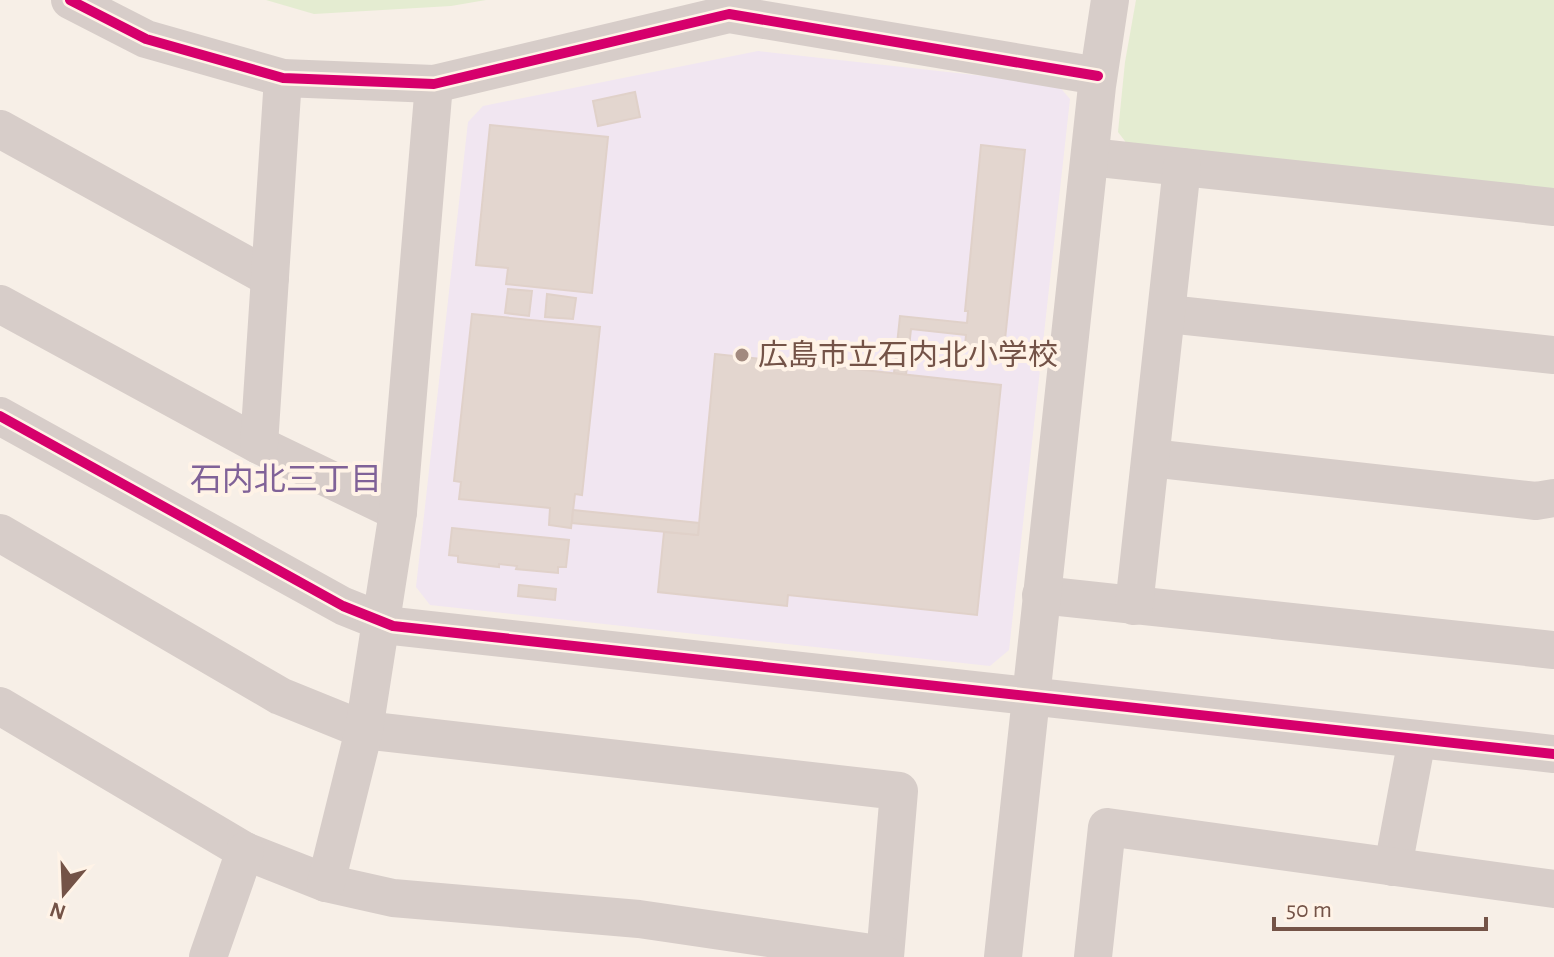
<svg xmlns="http://www.w3.org/2000/svg" width="1554" height="957" viewBox="0 0 1554 957" font-family="'Alegreya Sans','Noto Sans JP',sans-serif">
	<style>
		.education { fill: #f1e6f1 }
		.green { fill: #e4ecd1 }
		.building { fill: #e3d6cf; stroke: #e0d1c9; stroke-width: 2 }
		.lines { fill: none; stroke-linecap: round; stroke-linejoin: round }
		.minor { stroke: #d7cdc9; stroke-width: 38 }
		.cycleway-casing { stroke: #fff3e7; stroke-width: 15 }
		.cycleway { stroke: #d6006c; stroke-width: 10 }
		.poi-dot { fill: #a28a7f; stroke: #fff3e7; stroke-width: 3 }
		.labels { text-anchor: middle; stroke-width: 8; stroke-linejoin: round; paint-order: stroke }
		.poi-label { font-size: 30px; fill: #745347; stroke: #fff3e7; text-anchor: start }
		.neighbourhood-label { font-size: 32px; fill: #806298; stroke: #fff3e7 }
	</style>
	<rect width="100%" height="100%" fill="#f7efe7"/>
	<polygon class="education" points="758,51 1057,84 1070,99 1009,650 990,666 430,605 416,587 468,122 483,106"/>
	<g class="green">
		<polygon points="266,0 486,0 451,6 314,14"/>
		<polygon points="1136,0 1554,0 1554,195 1131,149 1118,132 1125,62"/>
	</g>
	<g class="building">
		<polygon points="635,92 640,117 598,126 593,101"/>
		<polygon points="490,125 608,137 592,293 506,284 508,268 476,265"/>
		<polygon points="981,145 1025,150 1004,349 965,345 966,335 911,329 906,375 894,373 900,316 967,323 968,311 965,311"/>
		<polygon points="508,289 532,291 529,316 505,313"/>
		<polygon points="547,294 576,298 573,319 545,317"/>
		<polygon points="472,314 600,327 582,495 575,494 571,528 549,525 550,508 459,499 461,482 454,481"/>
		<polygon points="715,354 1001,385 977,615 788,595 787,606 658,592 664,532 698,535"/>
		<polygon points="573,510 699,523 698,535 572,523"/>
		<polygon points="452,528 569,540 566,567 558,567 558,573 516,569 517,566 499,564 499,567 458,562 458,556 449,555"/>
		<polygon points="519,585 556,589 555,600 518,596"/>
	</g>
	<g class="lines">
		<g class="minor">
			<polyline points="70,0 146,39 283,78 434,84 729,14 1098,76"/>
			<polyline points="0,129 270,278"/>
			<polyline points="1090,157 1554,207"/>
			<polyline points="0,304 259,445 398,512"/>
			<polyline points="1168,314 1554,355"/>
			<polyline points="0,416 343,606 393,626 1554,754"/>
			<polyline points="259,445 283,78"/>
			<polyline points="1151,458 1536,501 1554,498"/>
			<polyline points="0,533 280,696 364,730 899,791 885,957"/>
			<polyline points="1041,595 1554,650"/>
			<polyline points="1134,606 1182,167"/>
			<polyline points="0,706 245,851 326,883 393,898 639,919 885,955"/>
			<polyline points="1393,867 1417,739"/>
			<polyline points="326,883 364,730 398,512 434,84"/>
			<polyline points="208,957 245,851"/>
			<polyline points="1003,957 1097,86 1110,0"/>
			<polyline points="1093,957 1107,827 1554,889"/>
		</g>
		<g class="cycleway-casing">
			<g id="cycleway">
				<polyline points="70,0 146,39 283,78 434,84 729,14 1098,76"/>
				<polyline points="0,416 343,606 393,626 1554,754"/>
			</g>
		</g>
		<use href="#cycleway" class="cycleway"/>
	</g>
	<circle class="poi-dot" cx="742" cy="355" r="8"/>
	<g class="labels">
		<g class="poi-label">
			<text x="758" y="365">広島市立石内北小学校</text>
		</g>
		<g class="neighbourhood-label">
			<text x="286" y="490">石内北三丁目</text>
		</g>
	</g>
	<g transform="translate(64 893) rotate(199)" stroke="#fff3e7" stroke-width="6" paint-order="stroke">
	<path d="M0-6L14 30L0 20L-14 30Z" fill="#745347"/>
	<text y="-12" font-size="22" font-weight="bold" text-anchor="middle" fill="#745347">N</text>
	</g>
	<path d="M1274 917v12h212v-12" fill="none" stroke="#745347" stroke-width="4"/>
	<text x="1286" y="917" font-size="24" fill="#745347" stroke="#fff3e7" stroke-width="6" paint-order="stroke">50 m</text>
</svg>
